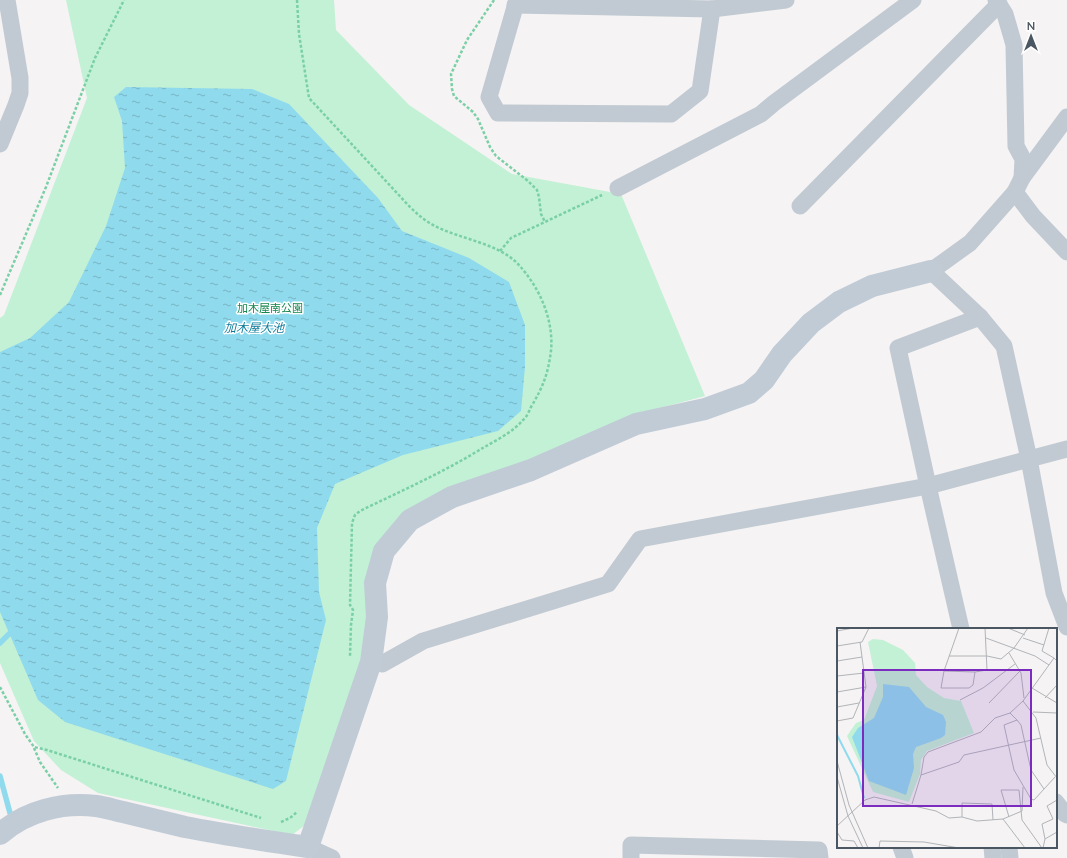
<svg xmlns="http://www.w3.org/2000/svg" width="1067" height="858" viewBox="0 0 1067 858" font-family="Lato,'Noto Sans JP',sans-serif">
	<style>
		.park { fill: #c3f1d5 }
		.water { fill: url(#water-ripples) }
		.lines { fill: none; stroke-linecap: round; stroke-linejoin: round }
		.stream { stroke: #90daee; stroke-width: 5.5 }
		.path { stroke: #7ad0a6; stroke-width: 2.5; stroke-dasharray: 3 2; stroke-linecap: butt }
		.street { stroke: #c1cad2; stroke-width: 17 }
		.secondary { stroke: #c1cbd6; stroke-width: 22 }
		.labels { text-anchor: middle; stroke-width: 3; stroke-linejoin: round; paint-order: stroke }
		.park-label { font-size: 11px; fill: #17864f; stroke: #fff }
		.water-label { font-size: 12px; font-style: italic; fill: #0c7c9b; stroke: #fff }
		.inset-river { fill: none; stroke: #90daee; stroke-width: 2 }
		.inset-road { fill: none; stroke: #b1b4b9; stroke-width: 1 }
		.view { fill: #7b2cbf; fill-opacity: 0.15; stroke: #7b2cbf; stroke-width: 2 }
		.inset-edge { fill: none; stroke: #4a5661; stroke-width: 2 }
	</style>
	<defs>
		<pattern id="water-ripples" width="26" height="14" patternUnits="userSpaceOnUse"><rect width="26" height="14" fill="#90daee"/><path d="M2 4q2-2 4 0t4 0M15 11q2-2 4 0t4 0" fill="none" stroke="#78b4c4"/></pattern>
	</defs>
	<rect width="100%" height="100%" fill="#f5f3f3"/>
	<polygon class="park" points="66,0 334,0 336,30 409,105 512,174 621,194 705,396 630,416 381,541 364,657 309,822 292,835 98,793 61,770 34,741 0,663 0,318 4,315 87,98"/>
	<polygon class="water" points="126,87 252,89 289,104 378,198 402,231 469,258 509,282 525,325 525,367 521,411 498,431 403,455 335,484 317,528 319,592 326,620 286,781 273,789 65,722 38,700 0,612 0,352 30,338 69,302 106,226 125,168 122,121 114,97"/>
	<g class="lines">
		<g class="stream">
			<polyline points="0,643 14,629"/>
			<polyline points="0,776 10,813"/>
		</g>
		<g class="path">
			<path d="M297,0L299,34L309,98L409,206C417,214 425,221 435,226C460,239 497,243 517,263C539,286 554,319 551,351C548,374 543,387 531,407C529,411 527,417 523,420C513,432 495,441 481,449C442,473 401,491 360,511L355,515L352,523L350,605L353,610L351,625L350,656"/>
			<polyline points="494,0 467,40 451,74 452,89 454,96 473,112 478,119 490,147 496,156 528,181 537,190 539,197 541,214 545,222"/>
			<polyline points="500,251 511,238 602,195"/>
			<polyline points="0,295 46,187 95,58 124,0"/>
			<polyline points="0,687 25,734 34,747 47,750 261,818"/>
			<polyline points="34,748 40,762 58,788"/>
			<polyline points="281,822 290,818 297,812"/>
		</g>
		<g class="street">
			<polyline points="517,0 489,97 498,113 671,114 700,91 712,9 786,0"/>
			<polyline points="996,0 1005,14 1014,45 1016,146 1023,159 1022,178"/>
			<polyline points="515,5 712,9"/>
			<polyline points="0,144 16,105 20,93 20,78 7,0"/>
			<polyline points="618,188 761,114 774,103 913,0"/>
			<polyline points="1015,192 1033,216 1067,252"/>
			<polyline points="800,206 999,4"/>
			<polyline points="980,317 1004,346 1029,459 1054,593 1067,627"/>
			<polyline points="961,629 928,486 898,348 980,317 931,271 970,243 1015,192 1022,178 1067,117"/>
			<polyline points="371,662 382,664 423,641 608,584 640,539 928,486 1067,449"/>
			<polyline points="1056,802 1065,814 1067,815"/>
			<polyline points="308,847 332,858"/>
			<polyline points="901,847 905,858"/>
			<polyline points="992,847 993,858"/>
			<polyline points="1009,847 1010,858"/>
			<polyline points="631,858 631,845 819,850 820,858"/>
		</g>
		<path class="secondary" d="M0,834C26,811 62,802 96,806C105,807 114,810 123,812C144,817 164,822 185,827C226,835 267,841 308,847L371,662L377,617L375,583L384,551L410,520L452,497L531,470L636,424L705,409L749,393L764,380L782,354L811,323L839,302L872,286L931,271"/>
	</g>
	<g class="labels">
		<g class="park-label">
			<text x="270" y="312">加木屋南公園</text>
		</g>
		<g class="water-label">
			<text x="254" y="332">加木屋大池</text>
		</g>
	</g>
	<g transform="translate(837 628)">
		<rect width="220" height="220" fill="#f5f3f3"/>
		<path d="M36,11L46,12L66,22L78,35L79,47L90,59L107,70L124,73L137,105L90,123L84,132L83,146L72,174L36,164L10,108L19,95L27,92L40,58L31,14Z" fill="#c3f1d5"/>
		<path d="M46,56L72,59L89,79L106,87L109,94L108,107L104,110L79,119L76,126L77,140L69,167L32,153L15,109L21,100L37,90L46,69Z" fill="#90daee"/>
		<path class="inset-river" d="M0,107L21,148L27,170"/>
		<path class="inset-road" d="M122,0L107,43L104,60H132L136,57L138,44L150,42L148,0M171,0L188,7M212,0L205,23L217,30M0,3L16,0M149,10L198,28L212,37M186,10L207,17M0,18L25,14L32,0M172,25L184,45L187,70M112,28H150L164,31L177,20L191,0M0,33L25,29M107,43L138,44M0,48L27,45M195,60L220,75M0,64L29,59M208,70L220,57M123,72L146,60L178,36M186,73L199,90L210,137L220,150M152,75L183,43M0,79L22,75M196,84L220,85M173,85L180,92L167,97L177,142L194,171L197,172L218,149M180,92L184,97L194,142L207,161M0,93L16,90L29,59L23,14M0,133L12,177L31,220M84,147L122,134L127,127L204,110M0,149L11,188L26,220M75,176L84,147L87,129L91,124L144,104L158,90L173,85L186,73L217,30L220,33M125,189V175L155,176L156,192M172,189L164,162H182L185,192L205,220M166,191L188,220M0,198L28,172L37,169L99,183L112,190L125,189L140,193L166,191L185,183L186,159M0,204L5,212L17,213L21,220M208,211L220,204M42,220L43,213L87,214L122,220M206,220L208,211L205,196L216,191L210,178L220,172"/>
		<path class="view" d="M26,42H194V178H26Z"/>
		<rect width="220" height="220" class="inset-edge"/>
	</g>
	<g transform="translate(1031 36)" stroke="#ffffff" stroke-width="3" paint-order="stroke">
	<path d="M0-3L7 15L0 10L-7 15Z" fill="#4a5661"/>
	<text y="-6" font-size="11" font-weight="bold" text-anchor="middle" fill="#4a5661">N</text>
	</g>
</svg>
